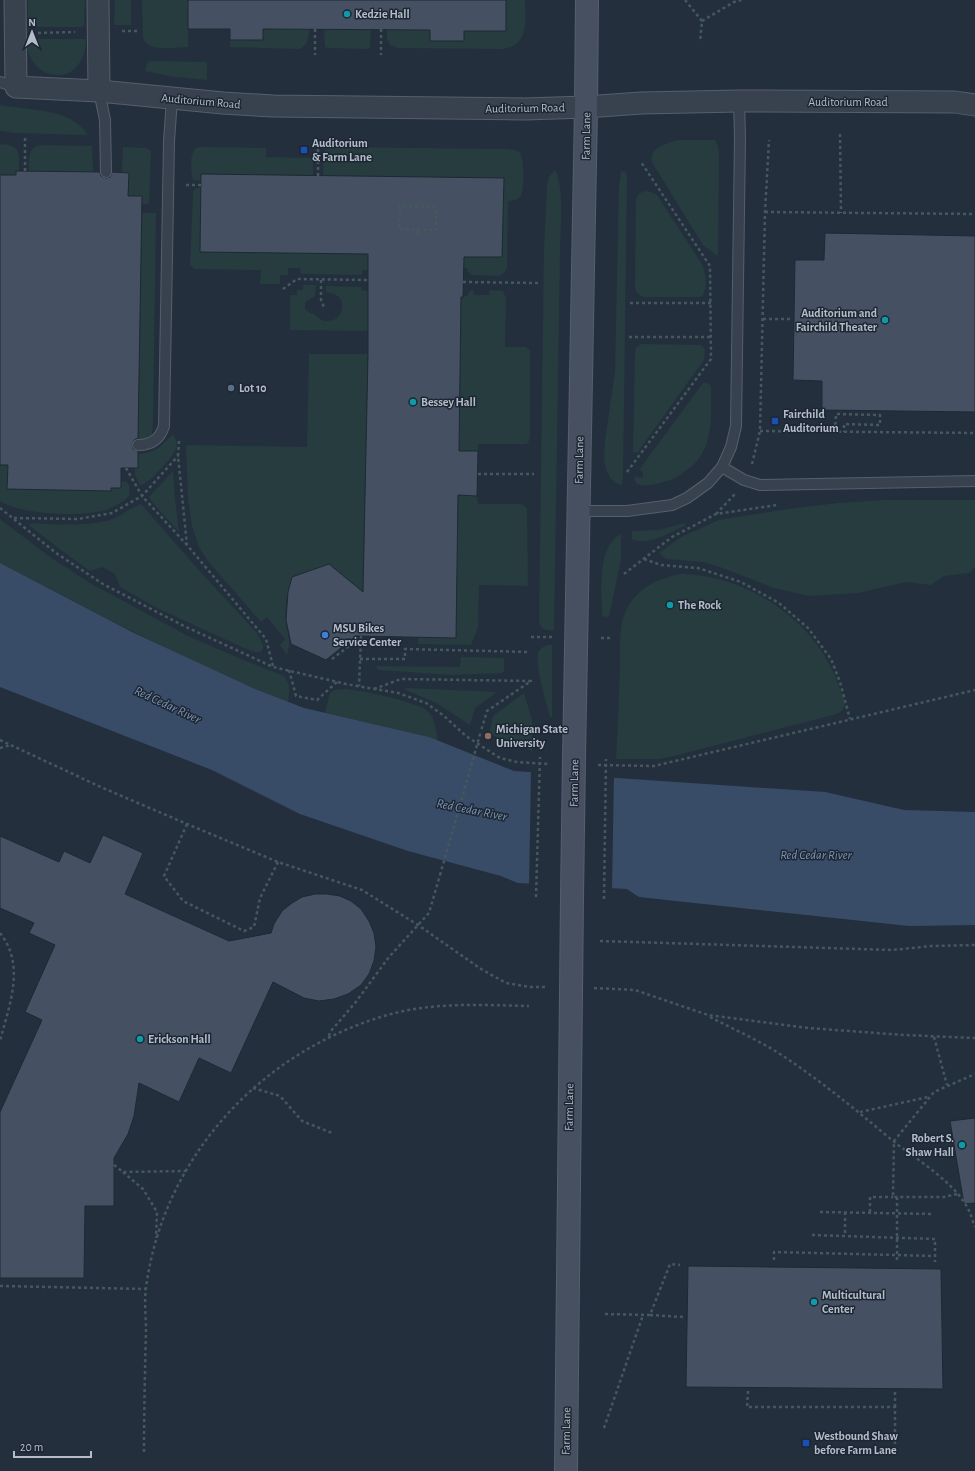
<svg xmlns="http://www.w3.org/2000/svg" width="975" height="1471" viewBox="0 0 975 1471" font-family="'Alegreya Sans',sans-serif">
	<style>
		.green { fill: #263c3f }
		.water { fill: #394c67 }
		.pier { fill: #242f3e }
		.building { fill: #455162; stroke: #1f2835 }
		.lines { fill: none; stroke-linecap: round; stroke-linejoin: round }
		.lane-casing { stroke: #565f6c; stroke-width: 12 }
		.street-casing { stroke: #565f6c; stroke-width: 23 }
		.secondary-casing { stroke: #565f6c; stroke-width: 24 }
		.path { stroke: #44595c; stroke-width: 2.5; stroke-dasharray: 3 3; stroke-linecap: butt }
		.lane { stroke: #38414e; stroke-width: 10 }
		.street { stroke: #38414e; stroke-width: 21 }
		.secondary { stroke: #465061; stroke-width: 22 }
		.secondary-bridge-casing { stroke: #565f6c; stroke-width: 24; stroke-linecap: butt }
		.path-bridge { stroke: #44595c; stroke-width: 2.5; stroke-dasharray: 3 3; stroke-linecap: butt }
		.secondary-bridge { stroke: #465061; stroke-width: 22 }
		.culture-dot { fill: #0f9aa8; stroke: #1d2633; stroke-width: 1.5 }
		.transit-dot { fill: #1a4fb4; stroke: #1d2633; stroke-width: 1.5 }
		.service-dot { fill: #5c6f8a; stroke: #1d2633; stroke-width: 1.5 }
		.shop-dot { fill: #3f7fe0; stroke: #1d2633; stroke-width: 1.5 }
		.education-dot { fill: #8d6e63; stroke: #1d2633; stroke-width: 1.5 }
		.labels { text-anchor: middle; stroke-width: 3; stroke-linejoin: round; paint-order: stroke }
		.poi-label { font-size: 12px; font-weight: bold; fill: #b4bcc9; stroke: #1d2633; text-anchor: start }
		.street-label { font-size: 12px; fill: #b4bcc9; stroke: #1d2633 }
		.water-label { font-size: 13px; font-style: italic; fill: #7c92b1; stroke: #1d2633 }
	</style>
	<rect width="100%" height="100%" fill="#242f3e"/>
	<g class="green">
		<polygon points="28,0 85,0 84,25 82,27 28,27"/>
		<polygon points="115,0 131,0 131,25 114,25"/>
		<path d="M142,0H188V47C175,47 148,53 143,38Z"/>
		<path d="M506,0H525C525,22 530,45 502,49L398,48L390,45L387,38V29L430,30V41H464V31H506Z"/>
		<path d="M263,29H309C309,39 308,45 299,49L230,47V40H263Z"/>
		<polygon points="324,29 371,29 370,47 368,49 328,48 325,47"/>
		<path d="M25,39H86C86,56 77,76 57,75C50,75 42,72 37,67C30,60 27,49 25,39Z"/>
		<polygon points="151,61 207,62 207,80 175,77 145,71 147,63"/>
		<path d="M0,105C30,111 69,107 88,135L15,133L0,131Z"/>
		<path d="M678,140H715L718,146L719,154L718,256L703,245L653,164C647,148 665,144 678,140Z"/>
		<path d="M5,144C22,147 19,156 19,171H16V175H0V145Z"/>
		<path d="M39,145L92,146L93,172L29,171C30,160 27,149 39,145Z"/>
		<polygon points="123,147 146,148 151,151 149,204 142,204 142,196 128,196 129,173 122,172"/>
		<path d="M202,147L266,148V157L310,158L313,161V176L201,174V181L193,180C191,171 189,155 196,148Z"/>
		<path d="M331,147L507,149L515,150L520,152C524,160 525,190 520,197C517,200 512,201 508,201L507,268L505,272L499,276L472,275L467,271L468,268H464L459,257H502L503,178L323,176L324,151Z"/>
		<path d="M555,170C565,189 560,229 560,252L554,630C545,631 541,629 539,621L544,250L547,186L549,177Z"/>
		<polygon points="621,171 626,172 627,176 623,477 622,485 616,483 610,478 606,469 604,459 605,441 615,371 619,187"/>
		<polygon points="197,188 201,188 200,252 373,254 368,270 362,270 362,275 301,274 300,268 288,268 288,275 280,275 280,284 260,284 261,270 194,269 190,265 193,194 194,190"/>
		<path d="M647,191L656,194L659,198L701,263C706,272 708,287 702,296L699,297H644C638,295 636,293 635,286L636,202C637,195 639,192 647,191Z"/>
		<polygon points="142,213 156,213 153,421 152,435 149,440 138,440"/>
		<path d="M303,285H316L315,296L305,302V309L310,313L314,314L323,321C328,321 334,321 338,317C344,311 344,299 336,295C333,293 329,293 326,292V286L361,287L362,291H368V295H373L368,331L290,330V295H297V290H303Z"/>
		<polygon points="473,290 474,295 489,295 490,290 503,291 506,298 505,347 526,347 530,350 530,437 528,443 525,444 478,444 478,451 459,451 461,309 458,297 467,296 469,292"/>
		<polygon points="641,344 701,345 705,350 704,360 701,364 638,452 636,453 633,451 635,353 636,348"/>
		<path d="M309,354H368L363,592L329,564L292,577C288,591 284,606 286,621C287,636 292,639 287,655L280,645L285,639L267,617L261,622L207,560L199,547L192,526L188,499L186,445L307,447Z"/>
		<path d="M703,383C708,383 711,384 711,389C711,417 714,447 691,467C683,473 677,478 667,481C658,484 646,487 637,484L634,479L635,476L638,478L643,477V472L639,470Z"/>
		<path d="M173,434C175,439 178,443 176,449C173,457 148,485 140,485L135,475V468H138V454C156,453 161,446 173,434Z"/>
		<path d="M0,465H8V489L111,491V488C123,479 132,477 129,496C124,501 116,506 109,509C85,518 22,515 0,501Z"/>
		<polygon points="173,471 175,499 179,532 153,503 149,497"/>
		<polygon points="458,495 477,496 478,504 521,504 527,508 528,586 479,585 478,628 471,645 418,644 418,638 456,638"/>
		<polygon points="885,500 975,500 975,567 969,573 944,576 931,585 906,582 858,593 809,596 774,588 720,567 703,562 666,559 659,553 681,537 719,520 788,509 837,503"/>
		<path d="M141,504L196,567L257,633L263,645V649L261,652H255L244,648L159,609L120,587L115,574L102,567L90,571L61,550L30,526V524L32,523C53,525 90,526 110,520C121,516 130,508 141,504Z"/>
		<path d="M0,519L50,557L90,583L188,636L241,659L284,676C291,684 289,692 288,702C188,664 95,611 0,563Z"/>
		<path d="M685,523L686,525C672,531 648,547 632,539V531L659,530Z"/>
		<path d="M621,534V560L609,616L607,617L602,616C602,592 596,547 621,534Z"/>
		<path d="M682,574C737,575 795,608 824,655C833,669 839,686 845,702C845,709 842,711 837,714L678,755L659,759H616C618,727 619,696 620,665C620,650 619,626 625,613C635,589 657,578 682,574Z"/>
		<path d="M547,645H552V717H550C546,701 536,670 538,654C539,649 543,647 547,645Z"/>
		<polygon points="461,657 504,658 504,671 501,673 450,675 380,670 377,669 377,666 460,667"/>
		<path d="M346,689C369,692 393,697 415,705C418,706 423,707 426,710C435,716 436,731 438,741L429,737L325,713L330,693L334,690Z"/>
		<polygon points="404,689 406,688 497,692 475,708 470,725 438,704"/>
		<polygon points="524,693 532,720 532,751 489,734 493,716"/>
	</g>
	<polygon class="water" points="0,563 134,633 255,689 304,708 429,737 514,771 825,792 904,810 975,812 975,925 909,926 639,897 627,889 518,883 501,876 408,851 300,814 212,770 0,687"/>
	<polygon class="pier" points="531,771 614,776 612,890 529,886"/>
	<g class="building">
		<polygon points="188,0 506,0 506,31 464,31 464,41 430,41 430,30 263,29 263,40 230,40 230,29 188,29"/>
		<polygon points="16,171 100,172 101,176 106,178 110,177 112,172 129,173 128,196 142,196 138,438 134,440 132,445 133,449 138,451 138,468 121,468 121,488 111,488 111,491 7,489 8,465 0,465 0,175 16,175"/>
		<polygon points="201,174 504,178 502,257 464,257 463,297 461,297 459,451 478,451 477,496 458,495 456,638 356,636 326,660 291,644 286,620 288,592 292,577 329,564 363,592 368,354 368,254 200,252"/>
		<polygon points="825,233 975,236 975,412 822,410 822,381 793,380 795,260 824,260"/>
		<polygon points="103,835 143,853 125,894 229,941 271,933 274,924 282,911 292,903 302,897 315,894 327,894 340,896 351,901 361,909 369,921 374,933 376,947 374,961 369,974 361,985 348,994 334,999 319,1001 304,998 273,982 231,1073 199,1058 179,1102 139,1083 134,1116 128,1134 114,1158 114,1206 85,1206 84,1278 0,1278 0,1112 42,1020 25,1012 55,945 29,933 34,923 0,908 0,836 59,862 64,851 90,863"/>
		<polygon points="975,1118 975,1203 964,1204 950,1121"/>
		<polygon points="688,1266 941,1269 943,1389 686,1387"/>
	</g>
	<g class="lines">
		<g class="lane-casing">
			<g id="lane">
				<polyline points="0,82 16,87"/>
				<polyline points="99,91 105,120 106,172"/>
				<path d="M138,445C152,445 160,439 164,426L169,141L172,99"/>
				<polyline points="722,467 744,480 760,485 975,481"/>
				<polyline points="578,511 627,511 672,505 687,498 708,483 722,467 731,447 736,426 740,138 739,101"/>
			</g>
		</g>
		<g class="street-casing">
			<g id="street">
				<polyline points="15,0 16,87 99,91 223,103 273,106 525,109 586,107 641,103 739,101 955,102 975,105"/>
				<polyline points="98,0 99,91"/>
			</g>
		</g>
		<g class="secondary-casing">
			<g id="secondary">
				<polyline points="574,758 586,107 587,0"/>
				<polyline points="566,1471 572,898"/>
			</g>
		</g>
		<g class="path">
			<polyline points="685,0 702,21 700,42"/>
			<polyline points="702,21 734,2 742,0"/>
			<polyline points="315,29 315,55"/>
			<polyline points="381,29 381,55"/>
			<polyline points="122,31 139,31"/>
			<polyline points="38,33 75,32"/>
			<polyline points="840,134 841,213"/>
			<polyline points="25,138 25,171"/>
			<polyline points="318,176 318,142"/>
			<polyline points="186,185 201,185"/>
			<polyline points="765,212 975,214"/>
			<polyline points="417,230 436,230 436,207 400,206 399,229 417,230 417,234"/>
			<polyline points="321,280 321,300 324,307"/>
			<polyline points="463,282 538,283"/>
			<polyline points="283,289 297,279 368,280"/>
			<polyline points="630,303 711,303"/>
			<polyline points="763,319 791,319"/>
			<polyline points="629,337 711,337"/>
			<polyline points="760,431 975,433"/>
			<polyline points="835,431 836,414 880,415 880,425 844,424 844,432"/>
			<polyline points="179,441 178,456 187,545 266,639 273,666"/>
			<polyline points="752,464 760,431 765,212 769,140"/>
			<polyline points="126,468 142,496 187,545"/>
			<polyline points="627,472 711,359 710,266 641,162"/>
			<polyline points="478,474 534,474"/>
			<polyline points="0,508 56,553 103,584 182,625 273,667 346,684 398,693 426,703 444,716 466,736 500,758 517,762 549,764"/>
			<polyline points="716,514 735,494"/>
			<polyline points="14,518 78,519 112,513 142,496 178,456"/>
			<polyline points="644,559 661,565 698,568 741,582 779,603 808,628 831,659 840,682 850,719"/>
			<polyline points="624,574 672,537 716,514 777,505"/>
			<polyline points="531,637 552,637"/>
			<polyline points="601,638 610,638"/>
			<polyline points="332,659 361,637 359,686"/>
			<polyline points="360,659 405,659 405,649 529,652"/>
			<polyline points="289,670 296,696 317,700 337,682"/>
			<polyline points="374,689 401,679 531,681 487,711 481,731"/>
			<polyline points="0,740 103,788 187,824 278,862 362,890 418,925 481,969 506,983 530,987 547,987"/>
			<polyline points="0,748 11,745"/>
			<polyline points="598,765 654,766 975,690"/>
			<polyline points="187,824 164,876 183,901 244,931 254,927 260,898 278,862"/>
			<path d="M0,933C26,965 9,1006 0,1041"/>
			<polyline points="600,941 892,950 932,946 975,945"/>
			<polyline points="594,988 635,990 708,1015 808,1028 904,1035 975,1038"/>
			<path d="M710,1017C733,1029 758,1040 780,1054C820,1080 856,1110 893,1141C917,1160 958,1184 970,1213C972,1217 973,1223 975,1227"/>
			<polyline points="329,1036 330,1032 355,1003 389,957 429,913 440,875"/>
			<polyline points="934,1037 947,1085"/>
			<polyline points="253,1088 280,1096 302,1121 332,1133"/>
			<polyline points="860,1112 928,1097"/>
			<polyline points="114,1165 123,1172 186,1171"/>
			<polyline points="123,1172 143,1189 157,1212 156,1238"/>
			<polyline points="957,1194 944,1197 893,1197 894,1141 934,1092 975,1074"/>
			<polyline points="897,1197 897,1262"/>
			<polyline points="820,1212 934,1214"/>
			<polyline points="845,1212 845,1235"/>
			<polyline points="870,1212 870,1197 893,1197"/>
			<polyline points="812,1235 935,1239 935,1262"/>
			<polyline points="774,1260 774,1252 935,1256"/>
			<polyline points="0,1286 145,1289"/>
			<polyline points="605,1314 650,1315 670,1264 680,1265"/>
			<polyline points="650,1315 683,1317"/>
			<polyline points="748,1391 747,1407 895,1407 895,1445"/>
			<polyline points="895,1392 895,1407"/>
			<polyline points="604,1428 643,1315"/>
			<path d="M144,1452C144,1411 145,1371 146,1330C146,1317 144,1302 146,1288C163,1156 263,1049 391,1014C436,1002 483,1005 529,1006"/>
		</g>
		<use href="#lane" class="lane"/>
		<use href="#street" class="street"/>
		<use href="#secondary" class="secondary"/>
		<g class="secondary-bridge-casing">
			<polyline id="secondary-bridge" points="572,898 574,758"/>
		</g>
		<g class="path-bridge">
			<polyline points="440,875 481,731"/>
			<polyline points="536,897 540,757"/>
			<polyline points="604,899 606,759"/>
		</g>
		<use href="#secondary-bridge" class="secondary-bridge"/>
	</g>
	<g class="culture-dot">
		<circle cx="347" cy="14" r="4"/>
		<circle cx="885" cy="320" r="4"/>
		<circle cx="413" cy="402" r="4"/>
		<circle cx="670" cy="605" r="4"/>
		<circle cx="140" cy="1039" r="4"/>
		<circle cx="962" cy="1145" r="4"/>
		<circle cx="814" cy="1302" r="4"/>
	</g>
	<g class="transit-dot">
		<rect x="300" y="146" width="8" height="8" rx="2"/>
		<rect x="771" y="417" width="8" height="8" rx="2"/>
		<rect x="802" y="1439" width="8" height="8" rx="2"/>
	</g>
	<circle class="service-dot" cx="231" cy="388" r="4"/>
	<circle class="shop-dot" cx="325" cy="635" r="4"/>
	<circle class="education-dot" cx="488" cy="736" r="4"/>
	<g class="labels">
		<g class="poi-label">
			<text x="355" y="18">Kedzie Hall</text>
			<text x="312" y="147">Auditorium<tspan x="312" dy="14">&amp; Farm Lane</tspan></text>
			<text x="877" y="317" text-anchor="end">Auditorium and<tspan x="877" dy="14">Fairchild Theater</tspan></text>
			<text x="239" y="392">Lot 10</text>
			<text x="421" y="406">Bessey Hall</text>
			<text x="783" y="418">Fairchild<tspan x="783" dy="14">Auditorium</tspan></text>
			<text x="678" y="609">The Rock</text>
			<text x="333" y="632">MSU Bikes<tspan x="333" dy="14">Service Center</tspan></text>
			<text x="496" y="733">Michigan State<tspan x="496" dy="14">University</tspan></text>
			<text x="148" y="1043">Erickson Hall</text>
			<text x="954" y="1142" text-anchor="end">Robert S.<tspan x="954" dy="14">Shaw Hall</tspan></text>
			<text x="822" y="1299">Multicultural<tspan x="822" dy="14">Center</tspan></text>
			<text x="814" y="1440">Westbound Shaw<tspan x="814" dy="14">before Farm Lane</tspan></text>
		</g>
		<g class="street-label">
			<text transform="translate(201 101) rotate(5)" y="4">Auditorium Road</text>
			<text x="848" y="106">Auditorium Road</text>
			<text transform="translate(525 108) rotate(-1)" y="4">Auditorium Road</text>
			<text transform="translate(586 136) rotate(-89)" y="4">Farm Lane</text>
			<text transform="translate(579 460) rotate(-89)" y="4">Farm Lane</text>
			<text transform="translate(574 783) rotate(-89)" y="4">Farm Lane</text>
			<text transform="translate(569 1107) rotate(-89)" y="4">Farm Lane</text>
			<text transform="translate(566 1431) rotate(-89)" y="4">Farm Lane</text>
		</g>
		<g class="water-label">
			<text transform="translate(168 704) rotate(25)" y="5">Red Cedar River</text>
			<text transform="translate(472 809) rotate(11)" y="5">Red Cedar River</text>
			<text x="816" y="859">Red Cedar River</text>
		</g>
	</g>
	<g transform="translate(32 32)" stroke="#1d2633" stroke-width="3" paint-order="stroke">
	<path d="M0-3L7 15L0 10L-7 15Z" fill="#b4bcc9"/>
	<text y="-6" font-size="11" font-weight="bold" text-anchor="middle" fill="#b4bcc9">N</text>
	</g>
	<path d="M14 1451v6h77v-6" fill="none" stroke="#b4bcc9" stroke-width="2"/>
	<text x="20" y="1451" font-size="12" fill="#b4bcc9" stroke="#1d2633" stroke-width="3" paint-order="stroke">20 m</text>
</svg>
